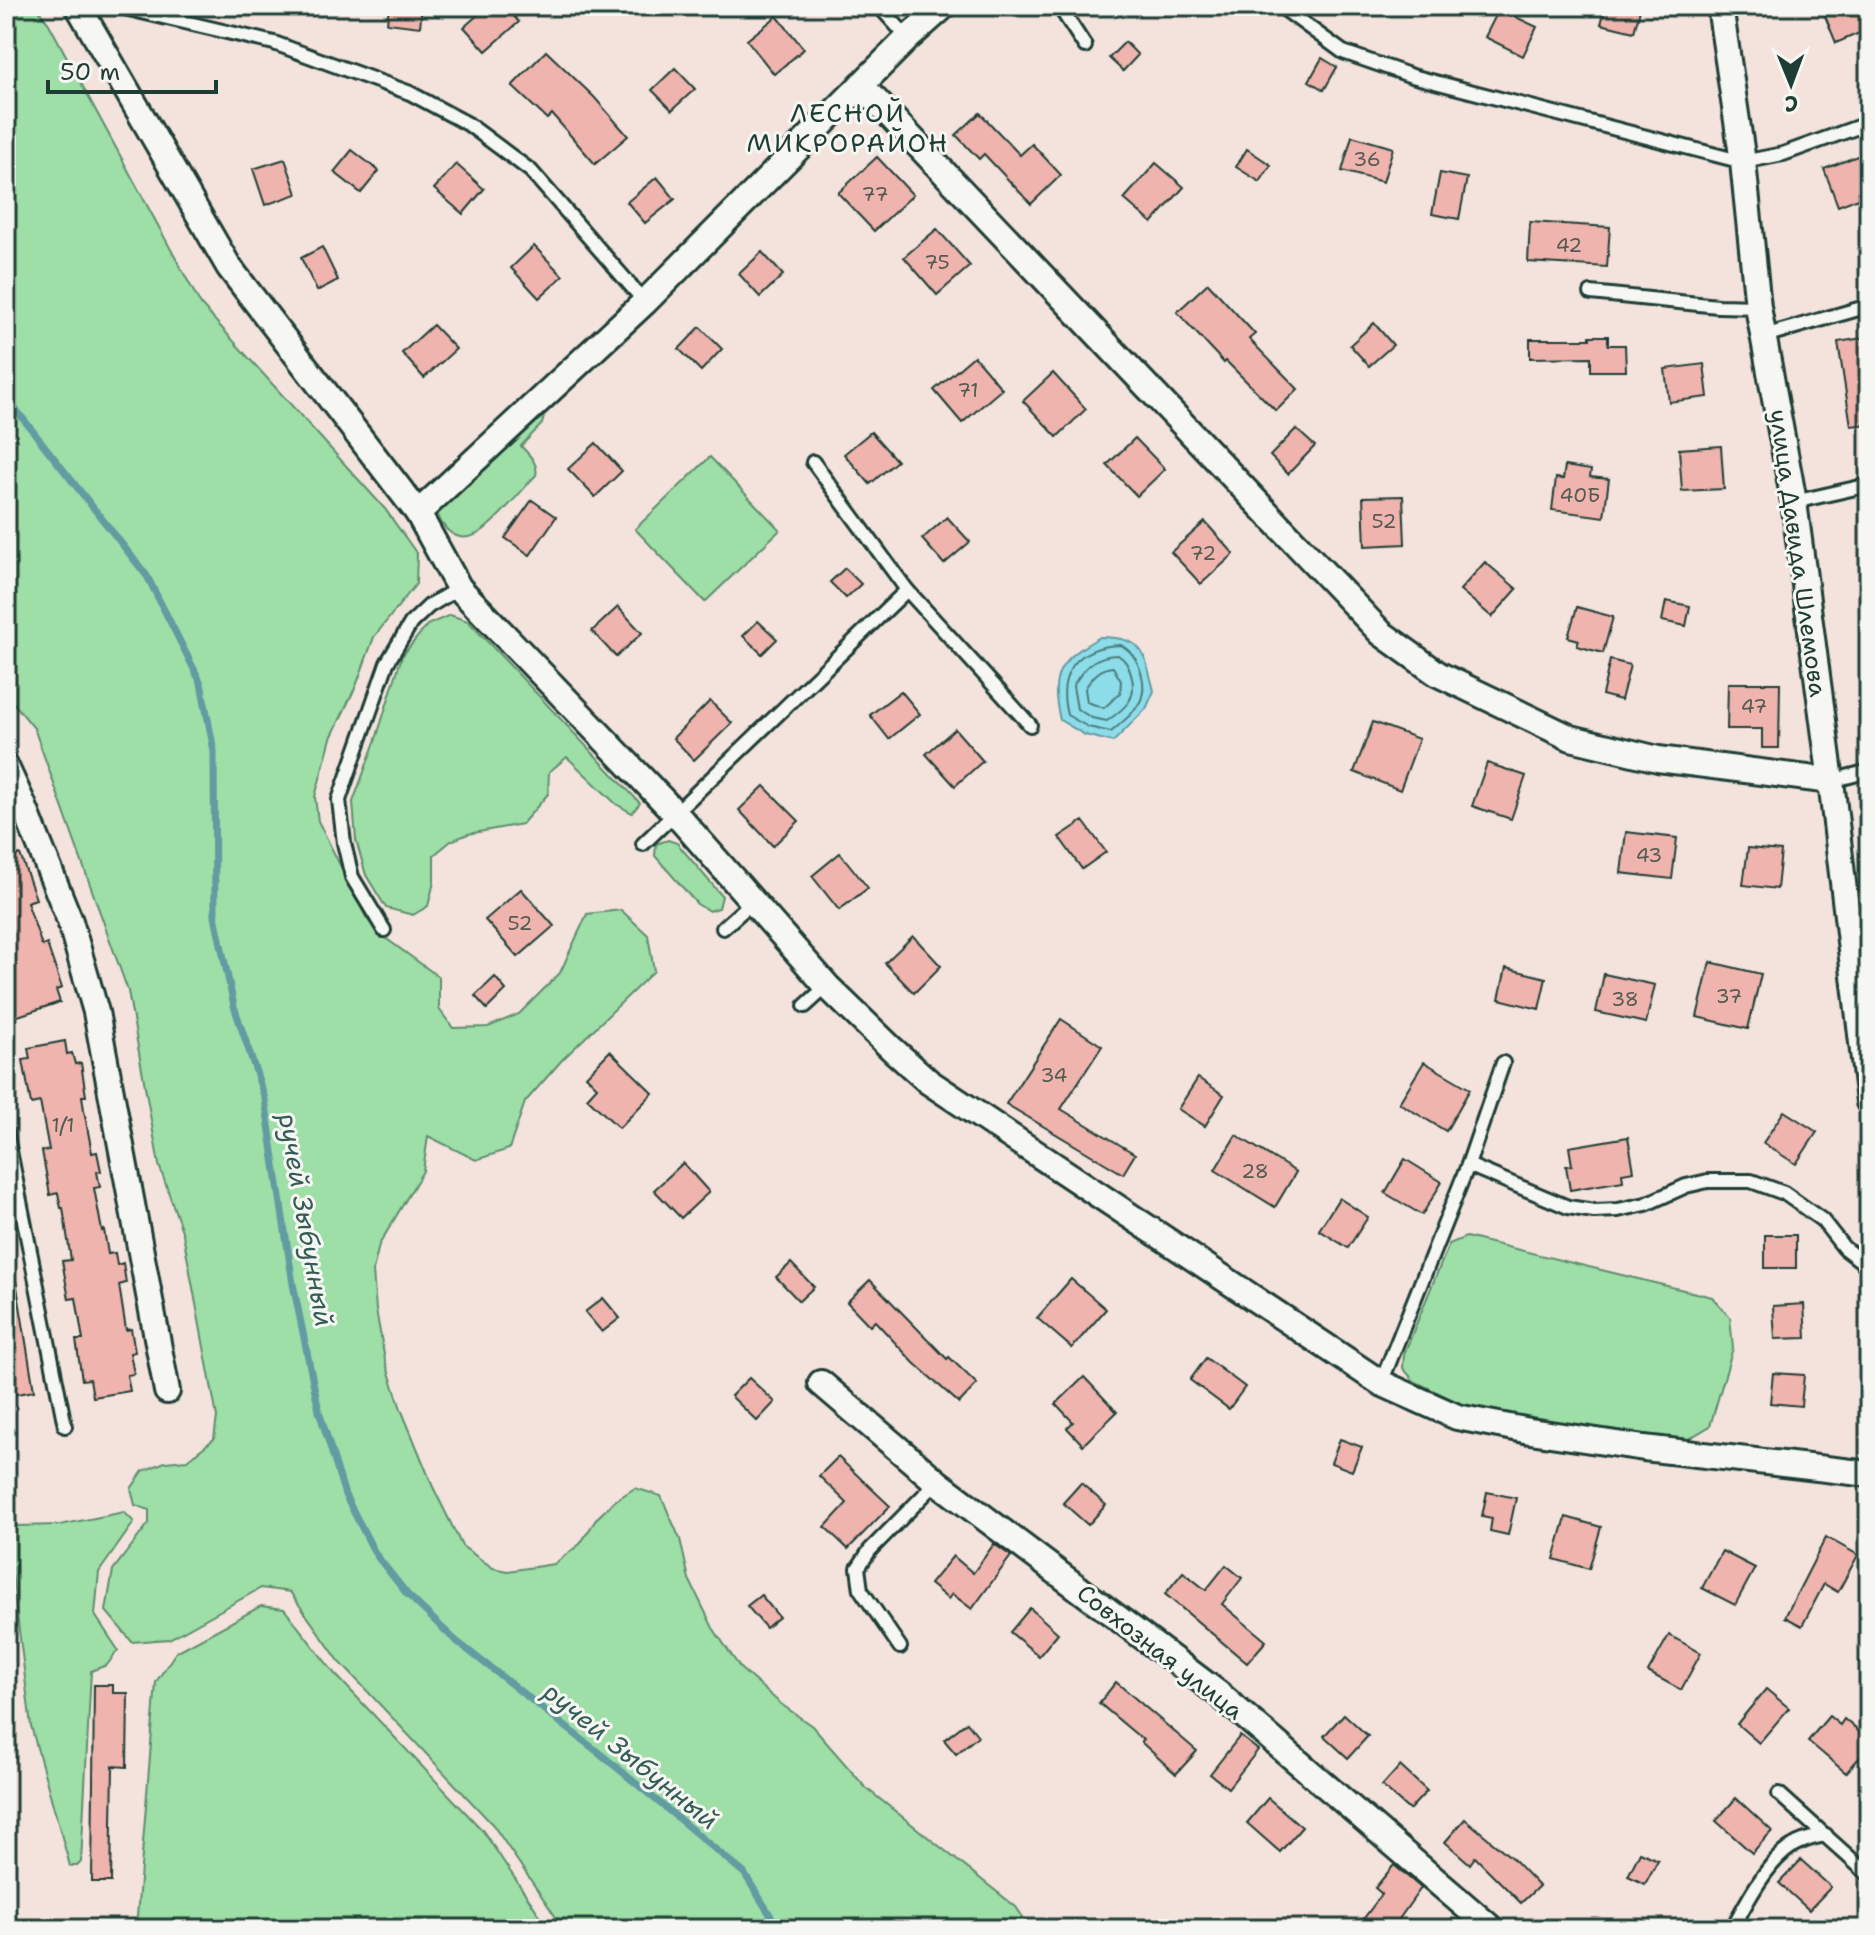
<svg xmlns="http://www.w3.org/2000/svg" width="1875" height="1935" viewBox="0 0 1875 1935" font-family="'Shantell Sans',sans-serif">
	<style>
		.green { fill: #9edea7; stroke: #5e8e6e; stroke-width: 2 }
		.water { fill: #8cdce9; stroke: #609ca1; stroke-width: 2 }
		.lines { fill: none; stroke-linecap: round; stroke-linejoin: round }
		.shore { stroke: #4b7d7c; stroke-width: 2 }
		.stream { stroke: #609ca1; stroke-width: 7 }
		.building { fill: #efb4ad; stroke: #1f3d34; stroke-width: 2 }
		.service-casing { stroke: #1f3d34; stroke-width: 18 }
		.minor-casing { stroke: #1f3d34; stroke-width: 30 }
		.service { stroke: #f6f6f2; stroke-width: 12 }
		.minor { stroke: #f6f6f2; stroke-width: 24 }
		.labels { text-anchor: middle; stroke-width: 6; stroke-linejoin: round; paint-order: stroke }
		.number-label { font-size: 20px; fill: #535b52 }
		.street-label { font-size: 24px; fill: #1f3d34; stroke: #f6f6f2 }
		.neighbourhood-label { font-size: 26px; letter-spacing: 2px; fill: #1f3d34; stroke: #f6f6f2 }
		.water-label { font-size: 26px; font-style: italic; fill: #355d58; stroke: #f6f6f2 }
	</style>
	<rect width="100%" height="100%" fill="#f4e2dd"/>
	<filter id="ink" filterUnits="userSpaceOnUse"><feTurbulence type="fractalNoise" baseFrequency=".0125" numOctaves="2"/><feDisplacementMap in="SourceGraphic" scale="16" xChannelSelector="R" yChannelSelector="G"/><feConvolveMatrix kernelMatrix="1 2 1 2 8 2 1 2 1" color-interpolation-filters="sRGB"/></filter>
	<g filter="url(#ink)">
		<g class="green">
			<polygon points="6,6 36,6 49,24 201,305 385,509 417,554 416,584 374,637 356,686 331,738 315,797 318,821 367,919 384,937 439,977 439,1009 453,1028 488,1027 519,1014 560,973 587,914 621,910 648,935 654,971 562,1060 525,1102 509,1149 476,1160 428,1136 423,1171 379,1245 373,1271 376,1310 385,1360 401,1409 433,1487 462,1546 493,1568 508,1571 554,1564 580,1544 597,1518 616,1500 635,1488 661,1496 680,1539 689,1579 713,1628 741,1669 781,1704 812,1726 866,1788 1016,1907 1031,1929 564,1929 493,1825 339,1661 290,1592 261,1588 169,1639 132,1642 106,1611 113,1570 149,1523 149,1510 135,1505 131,1489 143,1471 165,1462 187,1460 214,1439 217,1417 183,1234 159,1165 128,991 34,728 6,694"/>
			<path d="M532,416L544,417L542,424L521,446C528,454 539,463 536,475C520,492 500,518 482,531C459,547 440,530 436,507Z"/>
			<polygon points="710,457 780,530 705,602 635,529"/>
			<polygon points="450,615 468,621 640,803 632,813 616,804 567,757 549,772 548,794 522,824 468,834 451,841 434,855 434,882 428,906 413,915 386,908 366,875 356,840 353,802 377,736 402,656 427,625"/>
			<polygon points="668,840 677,843 722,896 719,908 709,911 697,904 655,856 656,844"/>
			<polygon points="1466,1237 1712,1297 1730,1317 1733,1348 1710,1426 1685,1441 1531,1418 1461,1404 1414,1381 1403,1368 1404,1354 1449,1244"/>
			<polygon points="124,1512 134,1522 99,1572 95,1615 118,1650 107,1665 91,1671 81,1862 77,1866 70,1866 31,1726 7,1534 10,1528 16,1526 60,1525"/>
			<polygon points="261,1606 284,1609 335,1674 483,1831 549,1929 136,1929 156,1682 176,1652"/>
		</g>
		<path class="water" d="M1100,637C1144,637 1144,652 1154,691L1146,709L1113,742L1085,735L1060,720C1049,674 1059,660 1100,637Z"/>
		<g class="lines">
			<g class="shore">
				<path d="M1121,645C1132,652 1135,657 1140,669C1151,701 1134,712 1111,732L1088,727L1067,715C1056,672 1078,646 1121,645Z"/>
				<path d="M1118,655C1125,660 1127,663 1130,671C1139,697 1128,706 1107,721L1092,718L1077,709L1073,686C1084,667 1095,655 1118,655Z"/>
				<path d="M1113,667L1121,681L1120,693L1104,708L1087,702L1085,689C1091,678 1099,668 1113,667Z"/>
			</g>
			<polyline class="stream" points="6,397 147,576 201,683 214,751 215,916 234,1006 265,1099 293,1284 319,1411 345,1495 376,1555 407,1594 455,1640 603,1756 744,1873 779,1929"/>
		</g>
		<g class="building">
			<polygon points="389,6 422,6 420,27 387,23"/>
			<polygon points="488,6 505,6 519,22 486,51 464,27"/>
			<polygon points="1606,6 1641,6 1634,32 1601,24"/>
			<polygon points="1821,6 1869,6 1869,29 1836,43"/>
			<polygon points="1499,9 1537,27 1523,56 1485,37"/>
			<polygon points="777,16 804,49 774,74 747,40"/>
			<polygon points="1125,42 1138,55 1123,71 1109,58"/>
			<polygon points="546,51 594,97 628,136 595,164 552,114 547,119 512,86"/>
			<polygon points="1322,58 1337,67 1324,90 1309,81"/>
			<polygon points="675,68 695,89 672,110 652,90"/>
			<polygon points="980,113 1020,155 1032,144 1061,175 1031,204 984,154 979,159 956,135"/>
			<polygon points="1352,136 1393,148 1383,182 1342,171"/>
			<polygon points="1247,149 1271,165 1260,182 1236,167"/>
			<polygon points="352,150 379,171 361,193 334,172"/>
			<polygon points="1865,153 1869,163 1869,194 1838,206 1824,169"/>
			<polygon points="877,157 913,195 874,231 838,193"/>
			<polygon points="285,159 297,194 265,205 253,169"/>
			<polygon points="1156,163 1184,187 1152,223 1124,199"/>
			<polygon points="456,164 484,189 463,214 434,189"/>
			<polygon points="1440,173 1467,178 1459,219 1432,214"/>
			<polygon points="657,177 675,199 645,223 627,202"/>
			<polygon points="1530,222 1610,227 1607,267 1528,262"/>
			<polygon points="937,229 970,266 937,295 904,257"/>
			<polygon points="534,246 563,276 539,298 511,268"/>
			<polygon points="322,247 338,280 317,291 301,258"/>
			<polygon points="762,252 783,275 760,297 739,274"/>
			<polygon points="1208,283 1255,334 1249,339 1298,389 1276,411 1226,361 1224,363 1177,312"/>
			<polygon points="1374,323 1393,345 1369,366 1350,345"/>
			<polygon points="433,325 456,349 424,378 402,353"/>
			<polygon points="700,327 722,349 701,371 679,349"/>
			<polygon points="1590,336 1608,336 1608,345 1625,345 1626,371 1591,371 1591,357 1530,358 1530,339 1590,339"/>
			<polygon points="1869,337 1869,424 1851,426 1838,342"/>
			<polygon points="974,356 1002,389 962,423 934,390"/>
			<polygon points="1704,364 1708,397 1669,402 1665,369"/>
			<polygon points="1053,373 1086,409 1057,437 1023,401"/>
			<polygon points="1296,429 1315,446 1288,474 1270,456"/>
			<polygon points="871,432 897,461 870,484 844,454"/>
			<polygon points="1135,438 1165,469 1137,496 1107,465"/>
			<polygon points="596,443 622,471 595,497 568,469"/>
			<polygon points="1721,446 1724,489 1682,491 1679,449"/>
			<polygon points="1565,466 1591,470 1590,477 1609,479 1604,517 1552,510 1556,478 1563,479"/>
			<polygon points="1403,496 1405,544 1365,546 1363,497"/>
			<polygon points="532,500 556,517 530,555 505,538"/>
			<polygon points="947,517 970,542 944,564 922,539"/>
			<polygon points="1205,522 1234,554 1201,584 1171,552"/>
			<polygon points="1485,562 1517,589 1492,617 1460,590"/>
			<polygon points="845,568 861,584 846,598 830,582"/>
			<polygon points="1666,601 1690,606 1686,626 1662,621"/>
			<polygon points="618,607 642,633 616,657 592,631"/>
			<polygon points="1577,607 1613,617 1603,653 1577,646 1579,640 1568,637"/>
			<polygon points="758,621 777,639 762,654 743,636"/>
			<polygon points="1610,660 1630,665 1621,700 1602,695"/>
			<polygon points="1728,683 1780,683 1779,748 1762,748 1762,729 1727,729"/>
			<polygon points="901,691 920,714 889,739 870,715"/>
			<polygon points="710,701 732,723 694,760 673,738"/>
			<polygon points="1373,722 1419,739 1400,790 1354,772"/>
			<polygon points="955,729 983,761 955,786 926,754"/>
			<polygon points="1487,763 1526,776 1511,819 1472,806"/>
			<polygon points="764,786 799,821 773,846 739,810"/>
			<polygon points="1083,821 1106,852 1082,869 1059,837"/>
			<polygon points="1626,832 1677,838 1672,879 1621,873"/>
			<polygon points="1748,848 1781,851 1777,889 1743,885"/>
			<polygon points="840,853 868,888 839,910 812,876"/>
			<polygon points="20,854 36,899 27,902 42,946 47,944 62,988 56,990 60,1002 12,1018 6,1001 6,859"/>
			<polygon points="521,889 554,926 518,957 485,920"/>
			<polygon points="913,936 941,966 914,993 885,963"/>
			<polygon points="1710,962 1761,974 1748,1029 1697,1017"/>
			<polygon points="1506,968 1546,978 1539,1009 1499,999"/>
			<polygon points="1604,974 1655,985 1646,1023 1596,1012"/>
			<polygon points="495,977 506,990 487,1009 475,996"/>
			<polygon points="1061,1019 1102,1046 1061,1109 1135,1154 1123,1174 1006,1104"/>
			<polygon points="65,1041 67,1054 72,1053 75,1064 81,1063 86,1096 82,1096 84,1110 92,1153 97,1152 101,1171 97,1172 100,1187 94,1188 102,1231 104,1230 108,1254 115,1253 117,1265 123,1263 126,1283 119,1285 126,1330 131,1329 135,1352 130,1353 134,1374 127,1375 130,1391 93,1397 90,1379 82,1380 76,1340 83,1340 76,1298 69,1299 62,1261 71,1260 63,1208 61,1208 58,1193 50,1195 42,1151 49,1150 40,1102 31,1104 23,1060 30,1059 28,1048"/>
			<polygon points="610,1051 653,1093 619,1128 587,1098 597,1087 586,1076"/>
			<polygon points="1424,1062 1470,1089 1446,1131 1399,1103"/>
			<polygon points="1198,1078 1224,1095 1205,1126 1178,1109"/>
			<polygon points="1784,1111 1817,1132 1796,1164 1763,1143"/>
			<polygon points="1236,1135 1296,1172 1275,1207 1215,1170"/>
			<polygon points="1628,1137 1634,1171 1622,1173 1623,1181 1570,1190 1566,1166 1572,1165 1569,1147"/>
			<polygon points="1405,1159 1442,1182 1422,1215 1385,1193"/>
			<polygon points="683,1163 709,1192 681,1218 654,1190"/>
			<polygon points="1339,1198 1368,1217 1348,1248 1319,1230"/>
			<rect x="1765" y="1235" width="31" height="33"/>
			<polygon points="791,1263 814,1287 799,1301 776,1277"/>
			<polygon points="1071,1279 1106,1309 1072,1348 1037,1318"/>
			<polygon points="870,1280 947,1359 949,1357 977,1384 959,1403 914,1363 875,1321 870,1326 847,1302"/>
			<polygon points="16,1281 34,1391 6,1396 6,1282"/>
			<polygon points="603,1298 620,1318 602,1332 585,1312"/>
			<polygon points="1804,1304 1806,1338 1775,1339 1773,1306"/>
			<polygon points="1206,1358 1245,1387 1229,1409 1190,1380"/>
			<polygon points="1773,1373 1804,1375 1801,1406 1770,1403"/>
			<polygon points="1084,1377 1117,1412 1083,1445 1067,1428 1073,1422 1056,1404"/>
			<polygon points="749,1378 775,1402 757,1421 731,1396"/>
			<polygon points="1340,1439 1362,1447 1352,1471 1331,1463"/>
			<polygon points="838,1457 890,1506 848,1549 825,1527 847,1503 819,1476"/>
			<polygon points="1081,1483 1106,1505 1088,1525 1063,1503"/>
			<polygon points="1487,1492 1516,1498 1508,1535 1490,1531 1492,1518 1482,1516"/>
			<polygon points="1566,1517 1601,1527 1589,1569 1554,1559"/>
			<polygon points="1826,1537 1858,1555 1838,1592 1824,1584 1802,1626 1785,1617"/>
			<polygon points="994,1544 1011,1556 972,1609 952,1594 948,1599 930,1584 953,1556 973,1573"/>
			<polygon points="1722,1551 1755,1568 1735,1605 1702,1588"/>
			<polygon points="1226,1565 1242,1578 1222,1604 1266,1641 1247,1663 1165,1594 1183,1572 1206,1590"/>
			<polygon points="761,1595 779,1617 766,1628 747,1606"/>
			<polygon points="1030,1608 1058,1633 1039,1656 1010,1632"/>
			<polygon points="1669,1635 1701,1653 1681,1690 1648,1672"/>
			<polygon points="1116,1682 1197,1751 1176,1774 1141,1742 1143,1740 1099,1703"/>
			<polygon points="94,1685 113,1685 113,1693 128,1693 127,1767 113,1766 111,1882 92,1882"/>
			<polygon points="1766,1689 1789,1708 1759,1743 1737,1724"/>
			<polygon points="1344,1714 1368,1736 1348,1758 1324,1736"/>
			<polygon points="1829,1716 1840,1725 1844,1719 1869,1740 1869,1765 1860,1757 1846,1773 1808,1741"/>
			<polygon points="967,1722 978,1736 956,1754 944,1740"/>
			<polygon points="1240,1736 1258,1750 1228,1788 1210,1774"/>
			<polygon points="1400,1766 1427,1791 1409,1810 1382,1786"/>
			<polygon points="1268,1798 1302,1827 1280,1852 1247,1823"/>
			<polygon points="1736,1798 1772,1831 1752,1853 1716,1821"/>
			<polygon points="1465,1819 1513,1859 1539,1886 1521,1903 1475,1857 1470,1864 1445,1842"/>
			<polygon points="1640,1852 1658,1860 1645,1884 1628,1876"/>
			<polygon points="1801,1860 1831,1887 1809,1910 1779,1883"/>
			<polygon points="1394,1865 1421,1888 1392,1929 1356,1929 1382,1894 1375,1888"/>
		</g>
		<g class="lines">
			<g class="service-casing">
				<g id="service">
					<polyline points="116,6 274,43 410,93 468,124 531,171 645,302"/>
					<polyline points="879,6 908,38"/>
					<polyline points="1059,6 1085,46"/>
					<polyline points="1280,6 1343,52 1412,76 1743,162 1783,154 1869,123"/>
					<polyline points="1591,293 1718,306 1758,307"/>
					<polyline points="1764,336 1869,306"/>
					<polyline points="813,462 907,590 1030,725"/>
					<polyline points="1794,502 1869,485"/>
					<polyline points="1831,781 1869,771"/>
					<polyline points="643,844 907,590"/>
					<polyline points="723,928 751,903"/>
					<polyline points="384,930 352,877 344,843 339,800 387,663 411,623 429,606 459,588"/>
					<polyline points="805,1006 827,986"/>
					<polyline points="6,1131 65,1426"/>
					<polyline points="1468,1165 1568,1207 1594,1211 1618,1210 1646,1204 1686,1186 1708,1181 1751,1181 1784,1193 1822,1220 1844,1248 1869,1267"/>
					<polyline points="1381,1383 1468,1165 1503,1063"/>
					<polyline points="900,1647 861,1590 858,1568 870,1550 937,1482"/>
					<polyline points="1779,1794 1869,1875"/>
					<path d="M1732,1929C1745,1905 1767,1862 1791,1847C1802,1840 1813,1837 1826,1835"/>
				</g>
			</g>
			<g class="minor-casing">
				<g id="minor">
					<polyline points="78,6 229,267 418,513"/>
					<polyline points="944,6 908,38 645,302 418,513 459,588 675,813 827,986 892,1049 929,1082 1381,1383 1457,1417 1530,1431 1644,1448 1869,1474"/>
					<polyline points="1720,6 1743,162 1758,307 1794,502 1831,781 1869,1102"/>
					<polyline points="861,85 1381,633 1438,674 1571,738 1658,759 1831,781"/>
					<polyline points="6,767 23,804 70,921 96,1012 167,1391"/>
					<polyline points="821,1383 937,1482 1219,1694 1492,1929"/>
				</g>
			</g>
			<use href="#service" class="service"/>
			<use href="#minor" class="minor"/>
		</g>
	</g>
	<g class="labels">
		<g class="number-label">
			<text x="1367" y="166">36</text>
			<text x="875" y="201">77</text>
			<text x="1569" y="252">42</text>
			<text x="937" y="269">75</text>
			<text x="968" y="397">71</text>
			<text x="1580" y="502">40Б</text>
			<text x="1384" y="528">52</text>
			<text x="1203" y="560">72</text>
			<text x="1754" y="713">47</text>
			<text x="1649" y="862">43</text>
			<text x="520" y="930">52</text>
			<text x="1729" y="1003">37</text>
			<text x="1625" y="1006">38</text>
			<text x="1054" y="1082">34</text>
			<text x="63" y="1132">1/1</text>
			<text x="1255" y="1178">28</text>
		</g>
		<g class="street-label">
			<text transform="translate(1798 553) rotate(82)" y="8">улица Давида Шлемова</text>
			<text transform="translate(1160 1652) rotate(38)" y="8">Совхозная улица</text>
		</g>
		<g class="neighbourhood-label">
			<text x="848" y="122">ЛЕСНОЙ<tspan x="848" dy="30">МИКРОРАЙОН</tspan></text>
		</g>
		<g class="water-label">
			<text transform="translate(306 1220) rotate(80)" y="9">ручей Зыбунный</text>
			<text transform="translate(631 1756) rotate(39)" y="9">ручей Зыбунный</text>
		</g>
	</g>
	<rect width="1875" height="1935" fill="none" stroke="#f6f6f2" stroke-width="32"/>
	<rect x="16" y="16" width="1843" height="1903" fill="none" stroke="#1f3d34" stroke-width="3" filter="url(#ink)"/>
	<g transform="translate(1791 84) rotate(179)" stroke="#f6f6f2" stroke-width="6" paint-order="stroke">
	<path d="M0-6L14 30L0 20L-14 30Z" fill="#1f3d34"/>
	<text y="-12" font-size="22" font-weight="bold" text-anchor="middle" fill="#1f3d34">С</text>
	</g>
	<path d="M48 80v12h168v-12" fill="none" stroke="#1f3d34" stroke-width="4"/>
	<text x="60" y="80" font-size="24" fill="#1f3d34" stroke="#f6f6f2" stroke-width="6" paint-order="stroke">50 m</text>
</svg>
